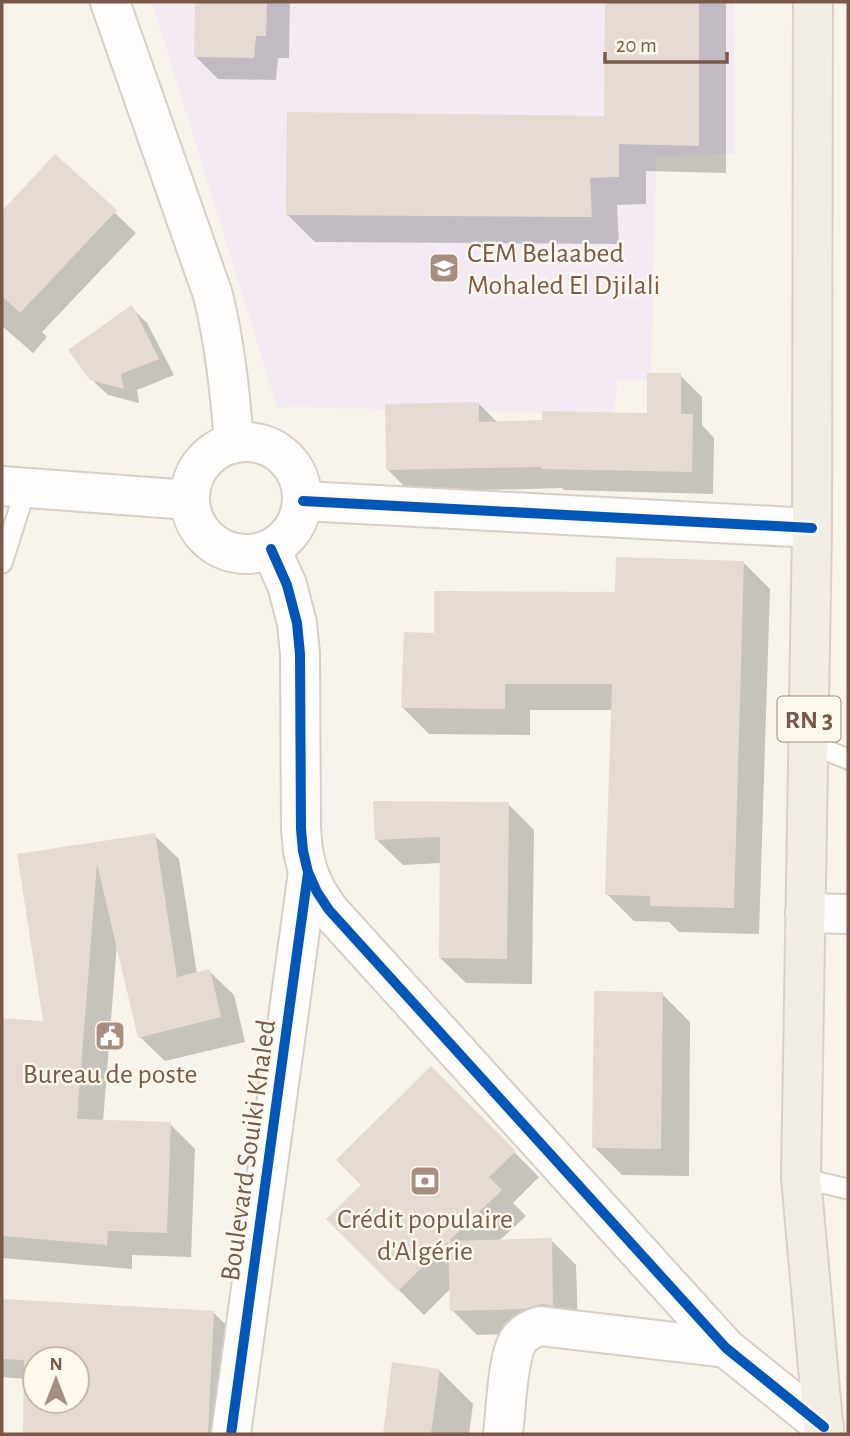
<svg xmlns="http://www.w3.org/2000/svg" width="850" height="1436" viewBox="0 0 850 1436" font-family="'Alegreya Sans',sans-serif">
	<style>
		.education { fill: #f4eaf4 }
		.shadow { fill: #0003; fill-rule: evenodd }
		.building { fill: #e5dbd2; fill-rule: evenodd }
		.lines { fill: none; stroke-linecap: round; stroke-linejoin: round }
		.lane-casing { stroke: #d7cec8; stroke-width: 23 }
		.street-casing { stroke: #d7cec8; stroke-width: 42 }
		.secondary-casing { stroke: #d8cec8; stroke-width: 42 }
		.primary-casing { stroke: #dad0c9; stroke-width: 42 }
		.lane { stroke: #fefdfc; stroke-width: 19 }
		.street { stroke: #fefdfc; stroke-width: 38 }
		.secondary { stroke: #fefdfc; stroke-width: 38 }
		.primary { stroke: #f3eee5; stroke-width: 38 }
		.cycleway-casing { stroke: #fff8ed; stroke-width: 15 }
		.cycleway { stroke: #0057b8; stroke-width: 10 }
		.labels { text-anchor: middle; stroke-width: 5; stroke-linejoin: round; paint-order: stroke }
		.shield { fill: #fff8ed; stroke: #a2897a; stroke-width: 2 }
		.shield-label { font-size: 26px; font-weight: bold; fill: #7a5948 }
		.poi-label { font-size: 28px; fill: #7a5948; stroke: #fff8ed }
		.street-label { font-size: 28px; fill: #7a5948; stroke: #fff8ed }
	</style>
	<rect width="100%" height="100%" fill="#f8f3eb"/>
	<polygon class="education" points="152,2 734,2 735,154 656,156 651,380 617,381 614,414 277,407"/>
	<g class="shadow">
		<polygon points="196,2 290,2 289,58 278,58 276,80 218,79 195,56"/>
		<polygon points="606,2 726,2 726,173 646,171 646,204 617,205 619,244 315,242 287,214 606,118"/>
		<polygon points="55,156 136,233 42,332 47,337 33,353 2,326 2,213"/>
		<polygon points="131,307 147,323 174,375 137,390 139,403 108,395 91,379"/>
		<polygon points="680,375 702,397 702,425 714,438 713,494 564,490 562,488 410,492 388,470 478,403 498,423 648,415"/>
		<polygon points="743,562 770,589 759,934 679,932 669,922 634,921 607,894 613,710 530,710 530,735 429,734 403,708 436,635 617,594"/>
		<polygon points="508,804 534,830 532,984 466,983 440,958 441,863 403,865 377,840"/>
		<polygon points="154,835 179,859 197,974 209,971 234,995 245,1042 165,1061 140,1037 117,943 103,1122 170,1124 195,1149 191,1257 132,1255 132,1269 2,1258 2,1019 45,1023 19,855"/>
		<polygon points="662,994 690,1022 689,1176 622,1175 594,1147"/>
		<polygon points="431,1069 539,1177 513,1203 526,1216 499,1241 551,1240 576,1265 578,1330 550,1333 477,1335 452,1310 451,1288 424,1315 328,1219 363,1185"/>
		<path d="M2,1301L213,1312L233,1332L229,1434H24L26,1379L2,1377ZM35,1359H77V1401H35Z"/>
		<polygon points="394,1364 439,1370 473,1404 469,1434 385,1434"/>
	</g>
	<g class="building">
		<polygon points="195,2 267,2 266,36 256,36 254,58 194,57"/>
		<polygon points="605,2 699,2 699,146 619,144 619,177 590,178 592,217 286,215 287,112 604,116"/>
		<polygon points="55,154 117,210 20,313 2,296 2,211"/>
		<polygon points="132,305 159,359 121,374 124,389 90,380 68,350"/>
		<polygon points="647,373 681,373 681,414 693,414 692,472 541,469 541,467 386,470 385,404 479,402 479,422 542,420 542,411 647,413"/>
		<polygon points="616,557 744,561 734,908 650,906 650,896 605,895 612,684 505,684 505,709 401,708 404,632 434,633 434,591 615,592"/>
		<polygon points="373,801 509,802 507,959 439,958 440,837 375,840"/>
		<polygon points="155,833 177,977 210,969 221,1017 138,1038 97,864 77,1119 171,1122 167,1233 108,1231 107,1245 2,1236 2,1018 43,1021 17,854"/>
		<polygon points="594,991 663,992 661,1149 592,1148"/>
		<polygon points="431,1066 516,1151 489,1177 502,1190 449,1241 552,1238 553,1306 542,1304 524,1309 450,1311 448,1242 398,1291 326,1219 361,1185 336,1160"/>
		<path d="M2,1299L214,1311L208,1434H23L24,1360L2,1359ZM35,1359H77V1401H35Z"/>
		<polygon points="392,1362 440,1369 431,1434 383,1434"/>
	</g>
	<g class="lines">
		<g class="lane-casing">
			<g id="lane">
				<polyline points="2,563 26,488"/>
				<polyline points="808,743 848,759"/>
				<polyline points="801,1178 848,1189"/>
			</g>
		</g>
		<g class="street-casing">
			<g id="street">
				<polyline points="805,913 848,914"/>
				<polyline points="231,1434 308,872"/>
				<path d="M503,1434C506,1412 507,1359 518,1341C523,1333 531,1329 540,1326L726,1348"/>
			</g>
		</g>
		<g class="secondary-casing">
			<g id="secondary">
				<path d="M110,2L213,295C225,344 230,392 234,443"/>
				<circle cx="246" cy="498" r="56"/>
				<polyline points="2,486 189,500"/>
				<polyline points="303,501 812,528"/>
				<polyline points="271,549 287,585 297,623 300,654 301,829 303,851 308,872 317,892 329,910 726,1348 824,1427"/>
			</g>
		</g>
		<g class="primary-casing">
			<polyline id="primary" points="813,2 812,528 801,1178 824,1434"/>
		</g>
		<use href="#lane" class="lane"/>
		<use href="#street" class="street"/>
		<use href="#secondary" class="secondary"/>
		<use href="#primary" class="primary"/>
		<g class="cycleway-casing">
			<g id="cycleway">
				<polyline points="303,501 812,528"/>
				<polyline points="271,549 287,585 297,623 300,654 301,829 303,851 308,872 317,892 329,910 726,1348 824,1427"/>
				<polyline points="231,1434 308,873"/>
			</g>
		</g>
		<use href="#cycleway" class="cycleway"/>
	</g>
	<defs>
		<g id="school-square" transform="scale(1.575)"><rect x="-9" y="-9" width="18" height="18" rx="4" fill="#a68f81" stroke="#fff8ed"/><path d="M0-5L7-2L0 1L-7-2ZM-4 1L0 2.5L4 1V4Q0 6-4 4Z" fill="#fff"/></g>
		<g id="civic-square" transform="scale(1.575)"><rect x="-9" y="-9" width="18" height="18" rx="4" fill="#a68f81" stroke="#fff8ed"/><path d="M-.6-6.5H3V-4.5H.6V-3L4-1V1h2V6H-6V1h2V-1L-.6-3ZM-1.2 2.5V6h2.4V2.5Z" fill="#fff"/></g>
		<g id="bank-square" transform="scale(1.575)"><rect x="-9" y="-9" width="18" height="18" rx="4" fill="#a68f81" stroke="#fff8ed"/><path d="M-6-4H6V4H-6ZM0-2.3a2.3 2.3 0 1 0 0 4.6a2.3 2.3 0 1 0 0-4.6Z" fill="#fff"/></g>
	</defs>
	<g fill-rule="evenodd">
		<use href="#school-square" x="444" y="268"/>
		<use href="#civic-square" x="110" y="1036"/>
		<use href="#bank-square" x="425" y="1181"/>
	</g>
	<g class="labels">
		<rect class="shield" x="777.5" y="696.5" width="63" height="45" rx="5"/>
		<g class="shield-label">
			<text x="809" y="728">RN 3</text>
		</g>
		<g class="poi-label">
			<text x="467" y="262" text-anchor="start">CEM Belaabed<tspan x="467" dy="32">Mohaled El Djilali</tspan></text>
			<text x="110" y="1083">Bureau de poste</text>
			<text x="425" y="1228">Crédit populaire<tspan x="425" dy="32">d'Algérie</tspan></text>
		</g>
		<g class="street-label">
			<text transform="translate(247 1150) rotate(-82)" y="10">Boulevard Souiki Khaled</text>
		</g>
	</g>
	<rect width="850" height="1436" fill="none" stroke="#7a5948" stroke-width="7"/>
	<g transform="translate(56 1380)"><circle r="33" fill="#fff8ed" stroke="#cab8ab" stroke-width="2"/>
	<path d="M0-5L12 26L0 18L-12 26Z" fill="#a68f81"/>
	<text y="-10" font-size="19" font-weight="bold" text-anchor="middle" fill="#7a5948">N</text>
	</g>
	<path d="M605 52v10h122v-10" fill="none" stroke="#7a5948" stroke-width="3.5"/>
	<text x="616" y="52" font-size="21" fill="#7a5948" stroke="#fff8ed" stroke-width="5" paint-order="stroke">20 m</text>
</svg>
